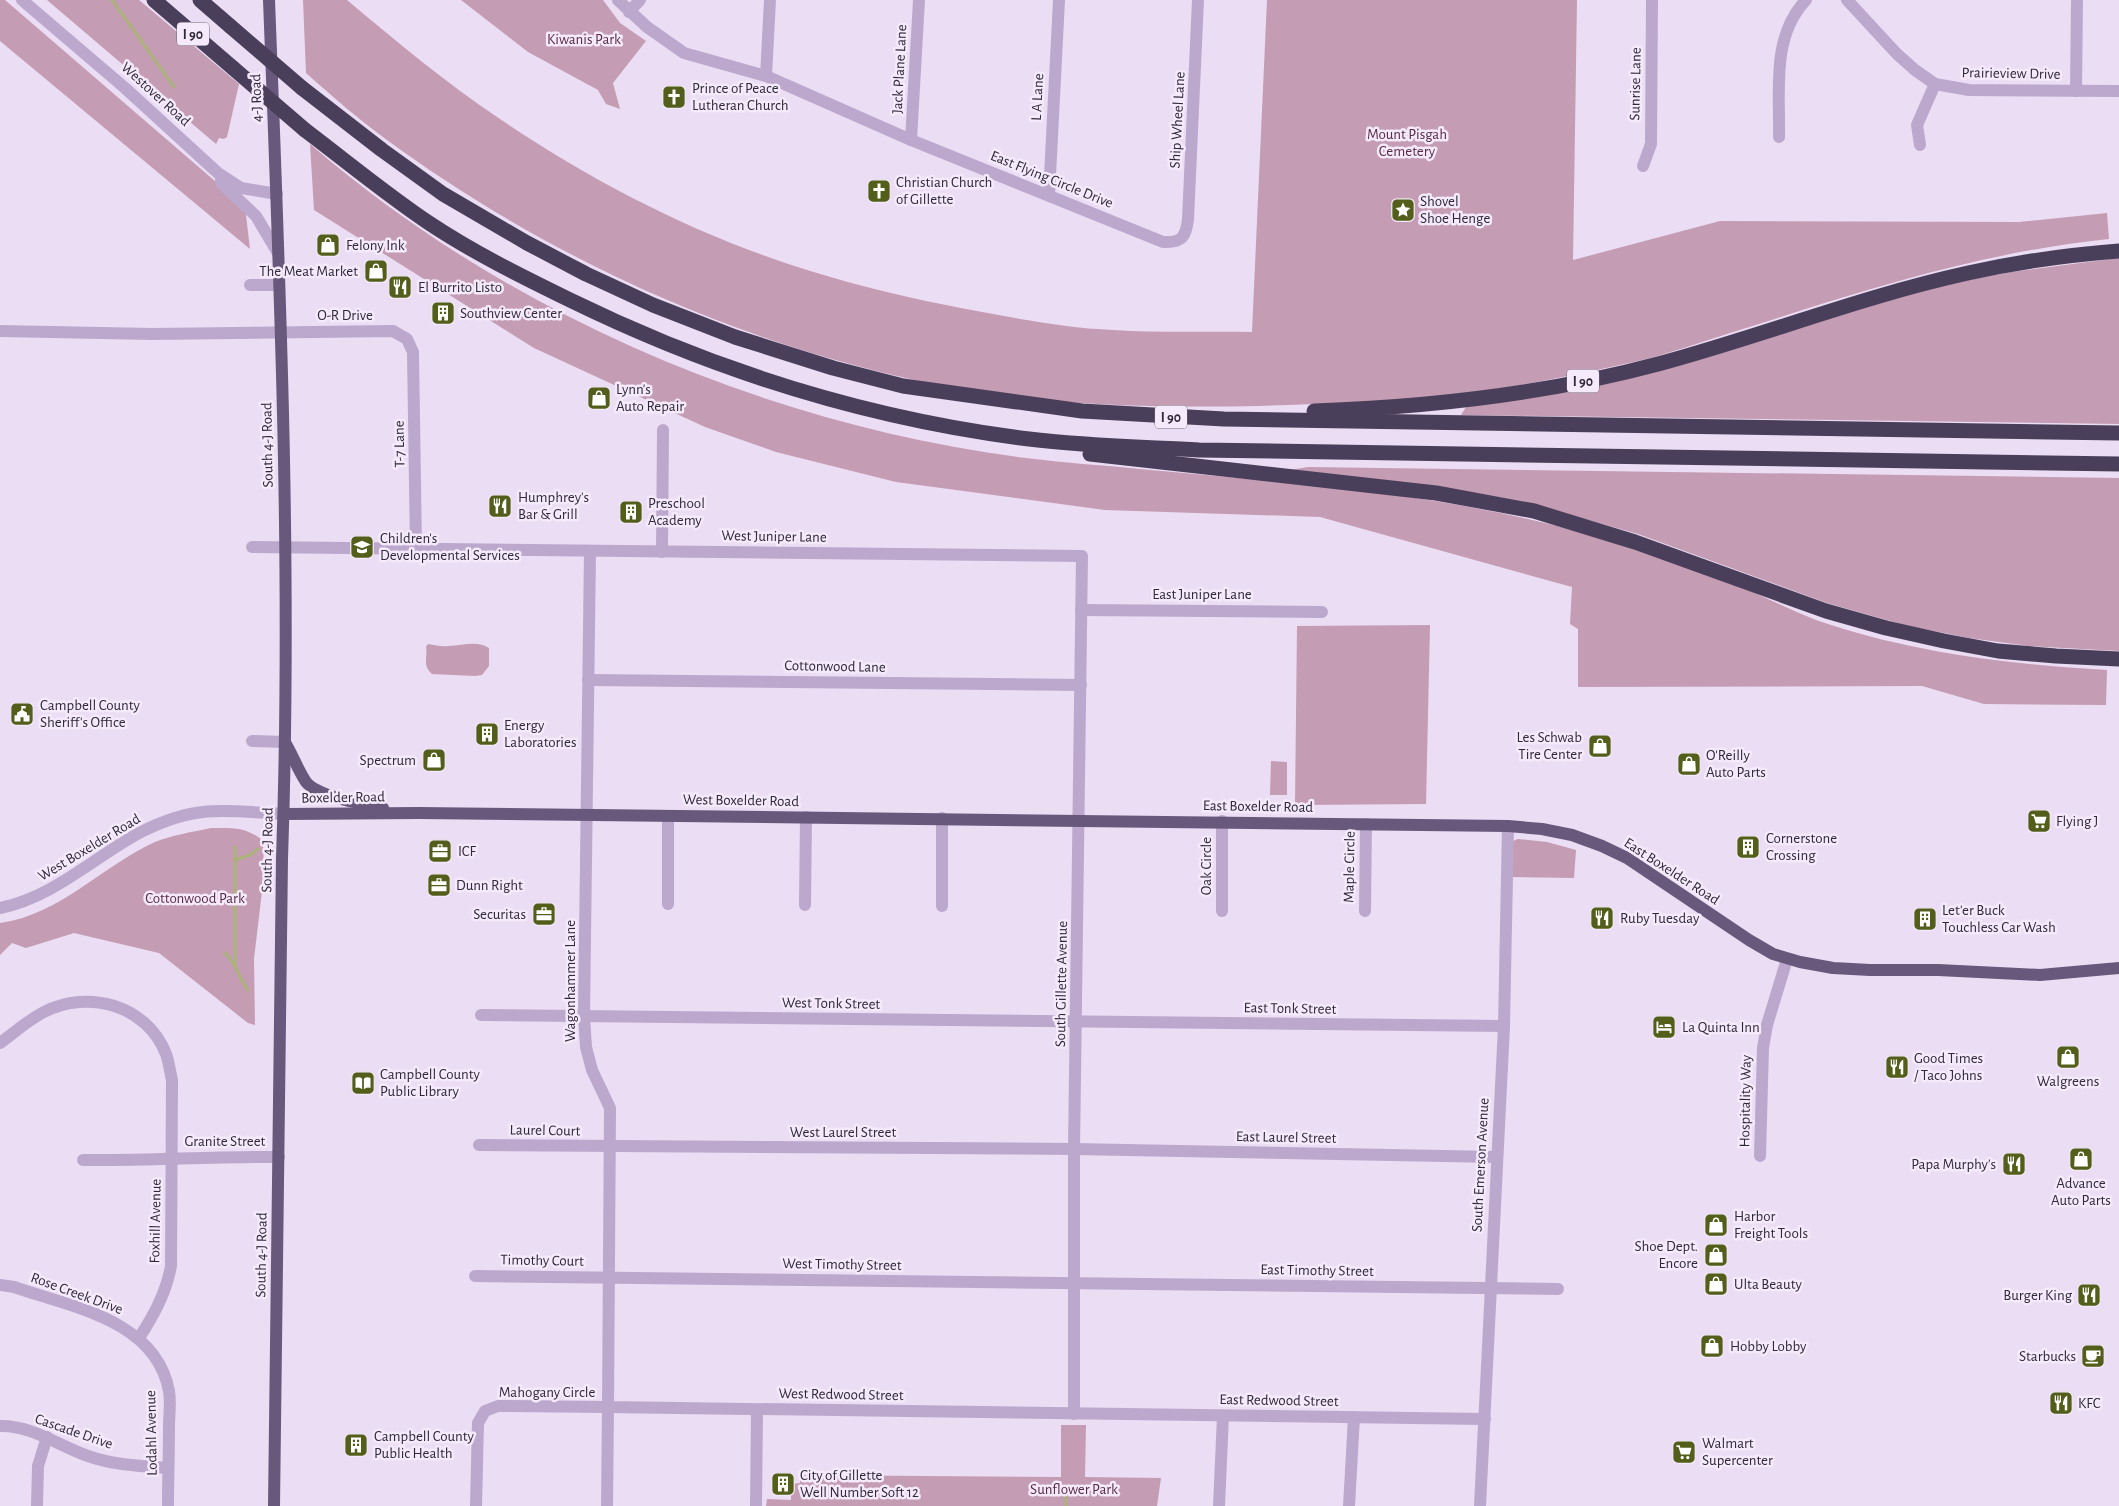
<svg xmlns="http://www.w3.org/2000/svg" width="2119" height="1506" viewBox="0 0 2119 1506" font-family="'Alegreya Sans',sans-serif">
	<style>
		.green { fill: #c49cb3 }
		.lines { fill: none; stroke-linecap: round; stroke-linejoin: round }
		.stream { stroke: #abb37a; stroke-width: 3 }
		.minor { stroke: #bca8cd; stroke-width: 12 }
		.major { stroke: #68597c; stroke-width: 12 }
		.highway { stroke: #4a3f5b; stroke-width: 15 }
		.highway-bridge { stroke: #4a3f5b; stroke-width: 15 }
		.labels { text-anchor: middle; stroke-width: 5; stroke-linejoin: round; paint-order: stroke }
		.shield { fill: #f5eafb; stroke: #6a6373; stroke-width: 1 }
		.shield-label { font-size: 14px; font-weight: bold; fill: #2f2939 }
		.park-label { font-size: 15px; fill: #592b44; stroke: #f5eafb }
		.street-label { font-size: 15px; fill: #2f2939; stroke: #f5eafb }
		.poi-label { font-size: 15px; fill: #2f2939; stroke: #f5eafb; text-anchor: start }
	</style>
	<rect width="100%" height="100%" fill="#ebddf4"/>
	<g class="green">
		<polygon points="0,0 5,0 245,207 250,249 0,41"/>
		<polygon points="47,0 139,0 239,84 227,137 224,139 219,138 216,144"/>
		<path d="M303,0H347C396,41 446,83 500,119C593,182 698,236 807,270C858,286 913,299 966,309C1014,318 1064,328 1113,330C1160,333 1206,331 1252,332L1267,0H1577L1573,260L1720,221L2019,222L2107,213L2109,239C2001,250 1896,280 1793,313C1760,324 1726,334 1693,345C1674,351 1656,357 1638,361C1566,377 1494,392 1421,398C1366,403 1312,404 1258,406C1156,408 1053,406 953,388C749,349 554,262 387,140C359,120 332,96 306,73Z"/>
		<polygon points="461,0 603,0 620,23 646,41 613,83 620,109 606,104 598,90 528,52"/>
		<path d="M310,144C508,315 768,425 1026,458C1064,463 1102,465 1140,469C1270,481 1401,490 1528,519C1605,536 1682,563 1755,593C1775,602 1795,612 1816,620C1912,653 2007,664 2107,670L2106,705L1984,704L1922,686L1578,687V629L1570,624L1572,587L1320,517L1105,510L896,482L776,452L705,427L534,348L314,210Z"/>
		<polygon points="2119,258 2119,424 1461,415 1466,407 1916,290 2011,272"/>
		<polygon points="1308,467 2119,478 2119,651 2029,646 1969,638 1904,625 1827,603 1638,534 1542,507 1290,470"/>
		<polygon points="1430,625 1426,804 1295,805 1297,626"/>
		<path d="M428,644C435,645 442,647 449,646C462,646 477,640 489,648V666L482,675L475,676L432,674C422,665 428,658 426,647Z"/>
		<polygon points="1271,761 1287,762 1287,795 1270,795"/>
		<path d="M211,828C233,828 245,826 263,841L264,874L254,959L255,1025L248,1023L159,953L74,933L26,948L12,943L0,955V923C60,915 102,866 155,842C173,835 192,832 211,828Z"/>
		<polygon points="1518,839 1547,842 1576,850 1574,878 1511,877 1511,842"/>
		<polygon points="1061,1425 1086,1425 1085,1477 1161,1478 1157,1506 766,1506 767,1499 791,1500 791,1484 800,1483 800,1475 1061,1477"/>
	</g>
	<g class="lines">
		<g class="stream">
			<polyline points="112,0 174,87"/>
			<polyline points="235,860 250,855 258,849"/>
			<path d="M225,953C237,964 238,978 248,990"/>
			<polyline points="235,965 235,847"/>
			<polyline points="1066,1506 1066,1491"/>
		</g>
		<g class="minor">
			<polyline points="22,0 125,88 218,173 241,188 277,194"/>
			<path d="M618,0L647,27L684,53L766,76L911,140L1163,242C1182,243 1186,237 1188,219L1198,0"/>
			<polyline points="1847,0 1897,54 1915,70 1935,84 1969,90 2119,91"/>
			<polyline points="629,12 640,0"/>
			<polyline points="766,76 770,0"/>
			<polyline points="2076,91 2077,0"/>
			<path d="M1779,137C1780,90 1771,37 1806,0"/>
			<polyline points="911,140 919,0"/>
			<polyline points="1920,145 1917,125 1935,84"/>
			<polyline points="1643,166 1651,144 1652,0"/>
			<polyline points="221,180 222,184 256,216 278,253"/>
			<polyline points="1049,195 1059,0"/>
			<polyline points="250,285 279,285"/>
			<polyline points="0,331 152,334 393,331 407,339 413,352 416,549"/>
			<polyline points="252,547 1082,556 1074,1149 1074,1414"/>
			<polyline points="590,551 584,1016 586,1047 592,1070 610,1108 608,1407 1485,1419"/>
			<polyline points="662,552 663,430"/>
			<polyline points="1081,610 1322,612"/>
			<polyline points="588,680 1081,685"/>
			<polyline points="252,741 285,742"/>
			<polyline points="1222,821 1222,911"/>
			<polyline points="668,904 668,816"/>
			<polyline points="805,905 806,817"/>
			<polyline points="942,906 942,818"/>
			<path d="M0,908C54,897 94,857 141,832C159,823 183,814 203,812C229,809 258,813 284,814"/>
			<polyline points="1365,911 1366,824"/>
			<polyline points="481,1015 1504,1026"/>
			<path d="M0,1043C14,1033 28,1020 44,1012C88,989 147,1005 166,1054C169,1062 170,1072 172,1080L171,1266C166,1293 154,1315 139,1338"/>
			<polyline points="479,1145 1074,1149 1497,1157"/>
			<polyline points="1760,1156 1763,1048 1767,1025 1787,959"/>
			<path d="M83,1160C148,1161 213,1156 279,1157"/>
			<polyline points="475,1276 1558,1289"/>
			<path d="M0,1285L14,1287C72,1307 156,1320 169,1391C171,1402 169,1415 169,1426C169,1453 168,1479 168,1506"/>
			<path d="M0,1426C31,1425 59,1446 88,1456C113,1465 142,1466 168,1468"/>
			<polyline points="37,1506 38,1466 47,1437"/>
			<polyline points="476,1506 478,1423 485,1411 498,1406 608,1407 607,1506"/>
			<polyline points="756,1506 757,1410"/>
			<polyline points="1219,1506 1223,1416"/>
			<polyline points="1349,1506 1354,1417"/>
			<polyline points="1480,1506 1504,1026 1508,826"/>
		</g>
		<g class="major">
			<path d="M269,0C280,286 292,572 282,859L274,1506"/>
			<path d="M286,744C293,756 298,770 306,782C318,797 364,804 383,808"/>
			<polyline points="284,814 419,813 1508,826 1542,829 1572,835 1602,846 1627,858 1749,940 1773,954 1800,962 1833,968 1870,970 1938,970 2040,975 2119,968"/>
		</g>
		<g class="highway">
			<polyline points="154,0 233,68"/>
			<polyline points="200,0 230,26"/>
			<polyline points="302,88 382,150 443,194 527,243 586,274 653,305 735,337 833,368 903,386 1082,411 1224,419 2119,433"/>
			<path d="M305,130C346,161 387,195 429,223C474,253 523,277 570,300C715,371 869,419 1029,439C1085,446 1142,447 1199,450L2119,464"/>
			<path d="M1314,411C1430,407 1546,394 1658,364C1762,336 1863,296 1968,273C2017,262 2068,255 2119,251"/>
			<polyline points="1090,454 1436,493 1534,511 1635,542 1826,611 1886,628 1944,641 1998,651 2056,656 2119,659"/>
		</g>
		<g class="highway-bridge">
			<polyline points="230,26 302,88"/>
			<polyline points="233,68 305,130"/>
		</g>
	</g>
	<defs>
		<g id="church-square" transform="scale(1.25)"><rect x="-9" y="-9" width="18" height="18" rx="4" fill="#535e1b" stroke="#f5eafb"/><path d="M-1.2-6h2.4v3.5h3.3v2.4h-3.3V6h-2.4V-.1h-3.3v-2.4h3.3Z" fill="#fff"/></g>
		<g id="sight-square" transform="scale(1.25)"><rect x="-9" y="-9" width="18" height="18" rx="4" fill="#535e1b" stroke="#f5eafb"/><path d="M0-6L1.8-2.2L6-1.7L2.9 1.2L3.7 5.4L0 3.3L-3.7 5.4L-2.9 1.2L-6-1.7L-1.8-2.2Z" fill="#fff"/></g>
		<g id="shop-square" transform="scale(1.25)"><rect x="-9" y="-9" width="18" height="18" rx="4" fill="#535e1b" stroke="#f5eafb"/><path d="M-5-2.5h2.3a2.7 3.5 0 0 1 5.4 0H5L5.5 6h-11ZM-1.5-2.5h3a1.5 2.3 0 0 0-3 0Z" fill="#fff"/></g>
		<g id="restaurant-square" transform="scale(1.25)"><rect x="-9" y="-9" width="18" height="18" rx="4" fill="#535e1b" stroke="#f5eafb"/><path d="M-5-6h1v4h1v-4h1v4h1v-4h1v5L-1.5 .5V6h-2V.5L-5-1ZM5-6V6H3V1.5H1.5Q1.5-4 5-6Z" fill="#fff"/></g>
		<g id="building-square" transform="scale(1.25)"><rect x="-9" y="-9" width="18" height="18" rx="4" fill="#535e1b" stroke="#f5eafb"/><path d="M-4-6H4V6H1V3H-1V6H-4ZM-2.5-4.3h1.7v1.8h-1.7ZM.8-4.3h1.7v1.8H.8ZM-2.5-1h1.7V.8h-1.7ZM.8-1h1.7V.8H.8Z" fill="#fff"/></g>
		<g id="school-square" transform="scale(1.25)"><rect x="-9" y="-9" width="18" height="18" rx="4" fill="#535e1b" stroke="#f5eafb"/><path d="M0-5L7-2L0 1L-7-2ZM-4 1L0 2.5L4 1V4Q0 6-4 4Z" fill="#fff"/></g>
		<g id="civic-square" transform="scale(1.25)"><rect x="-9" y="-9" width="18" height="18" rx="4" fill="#535e1b" stroke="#f5eafb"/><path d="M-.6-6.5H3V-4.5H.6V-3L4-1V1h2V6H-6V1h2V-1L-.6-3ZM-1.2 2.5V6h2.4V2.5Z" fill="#fff"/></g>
		<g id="supermarket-square" transform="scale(1.25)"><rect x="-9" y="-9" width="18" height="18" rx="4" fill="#535e1b" stroke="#f5eafb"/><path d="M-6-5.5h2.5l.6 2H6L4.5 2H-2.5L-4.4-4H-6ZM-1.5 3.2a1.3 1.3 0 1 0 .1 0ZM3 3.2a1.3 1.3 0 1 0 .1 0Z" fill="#fff"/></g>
		<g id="office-square" transform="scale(1.25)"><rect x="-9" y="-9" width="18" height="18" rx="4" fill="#535e1b" stroke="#f5eafb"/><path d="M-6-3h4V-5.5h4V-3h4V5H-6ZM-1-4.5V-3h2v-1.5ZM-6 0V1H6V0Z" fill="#fff"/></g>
		<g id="hotel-square" transform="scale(1.25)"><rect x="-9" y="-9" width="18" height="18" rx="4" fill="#535e1b" stroke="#f5eafb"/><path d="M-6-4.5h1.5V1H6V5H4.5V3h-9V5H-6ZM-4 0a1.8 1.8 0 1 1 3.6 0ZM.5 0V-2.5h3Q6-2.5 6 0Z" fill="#fff"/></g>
		<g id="library-square" transform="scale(1.25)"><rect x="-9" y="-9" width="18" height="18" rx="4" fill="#535e1b" stroke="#f5eafb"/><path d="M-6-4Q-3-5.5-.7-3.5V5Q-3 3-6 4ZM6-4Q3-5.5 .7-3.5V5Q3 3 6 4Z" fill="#fff"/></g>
		<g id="cafe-square" transform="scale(1.25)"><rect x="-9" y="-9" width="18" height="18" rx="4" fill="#535e1b" stroke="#f5eafb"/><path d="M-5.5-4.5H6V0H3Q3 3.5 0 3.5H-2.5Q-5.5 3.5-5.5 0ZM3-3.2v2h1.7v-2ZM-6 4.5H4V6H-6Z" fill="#fff"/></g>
	</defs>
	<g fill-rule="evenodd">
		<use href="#church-square" x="674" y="97"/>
		<use href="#church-square" x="879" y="191"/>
		<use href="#sight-square" x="1403" y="210"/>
		<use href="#shop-square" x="328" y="245"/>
		<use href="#shop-square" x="376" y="271"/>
		<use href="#restaurant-square" x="400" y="287"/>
		<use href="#building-square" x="443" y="313"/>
		<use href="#shop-square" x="599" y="398"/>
		<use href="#restaurant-square" x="500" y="506"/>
		<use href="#building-square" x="631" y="512"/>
		<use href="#school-square" x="362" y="547"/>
		<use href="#civic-square" x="22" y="714"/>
		<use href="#building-square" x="487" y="734"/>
		<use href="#shop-square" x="1600" y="746"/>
		<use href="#shop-square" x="434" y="760"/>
		<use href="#shop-square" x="1689" y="764"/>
		<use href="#supermarket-square" x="2039" y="821"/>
		<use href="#building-square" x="1748" y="847"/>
		<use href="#office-square" x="440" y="851"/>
		<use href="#office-square" x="439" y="885"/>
		<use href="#office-square" x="544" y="914"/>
		<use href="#restaurant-square" x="1602" y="918"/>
		<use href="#building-square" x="1925" y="919"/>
		<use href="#hotel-square" x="1664" y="1027"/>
		<use href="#shop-square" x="2068" y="1057"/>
		<use href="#restaurant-square" x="1897" y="1067"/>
		<use href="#library-square" x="363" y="1083"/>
		<use href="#shop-square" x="2081" y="1159"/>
		<use href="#restaurant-square" x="2014" y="1164"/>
		<use href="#shop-square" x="1716" y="1225"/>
		<use href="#shop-square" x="1716" y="1255"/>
		<use href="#shop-square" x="1716" y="1284"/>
		<use href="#restaurant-square" x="2089" y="1295"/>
		<use href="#shop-square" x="1712" y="1346"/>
		<use href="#cafe-square" x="2093" y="1356"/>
		<use href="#restaurant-square" x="2061" y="1403"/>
		<use href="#building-square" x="356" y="1445"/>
		<use href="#supermarket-square" x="1684" y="1452"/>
		<use href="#building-square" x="783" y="1484"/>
	</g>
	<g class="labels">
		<g class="shield">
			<rect x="177" y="22.5" width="32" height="23" rx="4"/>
			<rect x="1567" y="369.5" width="32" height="23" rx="4"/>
			<rect x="1155" y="405.5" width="32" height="23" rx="4"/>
		</g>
		<g class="shield-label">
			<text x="193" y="39">I 90</text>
			<text x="1583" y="386">I 90</text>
			<text x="1171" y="422">I 90</text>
		</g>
		<g class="park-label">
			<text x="584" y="44">Kiwanis Park</text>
			<text x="1407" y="139">Mount Pisgah<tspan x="1407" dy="17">Cemetery</tspan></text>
			<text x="195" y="903">Cottonwood Park</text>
			<text x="1074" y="1494">Sunflower Park</text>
		</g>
		<g class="street-label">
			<text transform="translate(899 69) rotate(-87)" y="5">Jack Plane Lane</text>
			<text transform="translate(2011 73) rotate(1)" y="5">Prairieview Drive</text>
			<text transform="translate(1635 84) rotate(-89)" y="5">Sunrise Lane</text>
			<text transform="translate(156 94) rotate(42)" y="5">Westover Road</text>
			<text transform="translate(1037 97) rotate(-87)" y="5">L A Lane</text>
			<text transform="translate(256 98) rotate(-92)" y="5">4-J Road</text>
			<text transform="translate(1177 120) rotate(-87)" y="5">Ship Wheel Lane</text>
			<text transform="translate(1052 179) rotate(22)" y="5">East Flying Circle Drive</text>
			<text x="345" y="320">O-R Drive</text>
			<text transform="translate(399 444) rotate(-91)" y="5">T-7 Lane</text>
			<text transform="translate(267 445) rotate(-91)" y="5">South 4-J Road</text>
			<text transform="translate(774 536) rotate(1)" y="5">West Juniper Lane</text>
			<text x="1202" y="599">East Juniper Lane</text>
			<text transform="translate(835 666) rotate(1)" y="5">Cottonwood Lane</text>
			<text transform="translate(343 797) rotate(-1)" y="5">Boxelder Road</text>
			<text transform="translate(741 800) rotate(1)" y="5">West Boxelder Road</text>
			<text transform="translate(1258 806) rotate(1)" y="5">East Boxelder Road</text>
			<text transform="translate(89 847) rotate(-31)" y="5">West Boxelder Road</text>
			<text transform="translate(267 850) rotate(-89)" y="5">South 4-J Road</text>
			<text transform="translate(1206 866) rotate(-90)" y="5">Oak Circle</text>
			<text transform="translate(1349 867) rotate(-89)" y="5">Maple Circle</text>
			<text transform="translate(1672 871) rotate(33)" y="5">East Boxelder Road</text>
			<text transform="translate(570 981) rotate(-90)" y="5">Wagonhammer Lane</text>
			<text transform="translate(1061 984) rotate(-89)" y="5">South Gillette Avenue</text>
			<text transform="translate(831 1003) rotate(1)" y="5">West Tonk Street</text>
			<text transform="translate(1290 1008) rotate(1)" y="5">East Tonk Street</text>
			<text transform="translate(1745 1101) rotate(-89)" y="5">Hospitality Way</text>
			<text transform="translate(545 1130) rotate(1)" y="5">Laurel Court</text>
			<text x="843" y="1137">West Laurel Street</text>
			<text transform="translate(1286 1137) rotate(1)" y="5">East Laurel Street</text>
			<text x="225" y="1146">Granite Street</text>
			<text transform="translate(1480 1165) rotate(-87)" y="5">South Emerson Avenue</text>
			<text transform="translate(155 1221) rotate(-89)" y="5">Foxhill Avenue</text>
			<text transform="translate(261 1255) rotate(-89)" y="5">South 4-J Road</text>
			<text transform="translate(542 1260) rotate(1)" y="5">Timothy Court</text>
			<text transform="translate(842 1264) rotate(1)" y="5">West Timothy Street</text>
			<text transform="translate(1317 1270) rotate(1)" y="5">East Timothy Street</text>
			<text transform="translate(77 1293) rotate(20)" y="5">Rose Creek Drive</text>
			<text x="547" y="1397">Mahogany Circle</text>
			<text transform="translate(841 1394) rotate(1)" y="5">West Redwood Street</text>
			<text transform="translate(1279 1400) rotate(1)" y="5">East Redwood Street</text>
			<text transform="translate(74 1431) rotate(19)" y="5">Cascade Drive</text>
			<text transform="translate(151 1433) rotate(-91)" y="5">Lodahl Avenue</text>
		</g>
		<g class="poi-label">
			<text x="692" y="93">Prince of Peace<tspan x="692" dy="17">Lutheran Church</tspan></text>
			<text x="896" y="187">Christian Church<tspan x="896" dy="17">of Gillette</tspan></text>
			<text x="1420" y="206">Shovel<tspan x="1420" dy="17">Shoe Henge</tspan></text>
			<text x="346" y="250">Felony Ink</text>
			<text x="358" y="276" text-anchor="end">The Meat Market</text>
			<text x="418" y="292">El Burrito Listo</text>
			<text x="460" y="318">Southview Center</text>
			<text x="616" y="394">Lynn's<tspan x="616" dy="17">Auto Repair</tspan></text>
			<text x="518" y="502">Humphrey's<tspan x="518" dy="17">Bar &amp; Grill</tspan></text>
			<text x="648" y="508">Preschool<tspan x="648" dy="17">Academy</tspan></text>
			<text x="380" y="543">Children's<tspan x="380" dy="17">Developmental Services</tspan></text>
			<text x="40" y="710">Campbell County<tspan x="40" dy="17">Sheriff's Office</tspan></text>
			<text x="504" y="730">Energy<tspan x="504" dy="17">Laboratories</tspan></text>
			<text x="1582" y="742" text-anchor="end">Les Schwab<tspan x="1582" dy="17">Tire Center</tspan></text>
			<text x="1706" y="760">O'Reilly<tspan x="1706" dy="17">Auto Parts</tspan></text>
			<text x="416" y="765" text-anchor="end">Spectrum</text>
			<text x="2056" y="826">Flying J</text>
			<text x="1766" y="843">Cornerstone<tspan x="1766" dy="17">Crossing</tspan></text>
			<text x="458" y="856">ICF</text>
			<text x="456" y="890">Dunn Right</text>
			<text x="1942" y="915">Let'er Buck<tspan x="1942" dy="17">Touchless Car Wash</tspan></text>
			<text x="526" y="919" text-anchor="end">Securitas</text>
			<text x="1620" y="923">Ruby Tuesday</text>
			<text x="1682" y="1032">La Quinta Inn</text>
			<text x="1914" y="1063">Good Times<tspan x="1914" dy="17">/ Taco Johns</tspan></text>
			<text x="380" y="1079">Campbell County<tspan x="380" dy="17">Public Library</tspan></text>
			<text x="2068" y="1086" text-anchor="middle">Walgreens</text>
			<text x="1996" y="1169" text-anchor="end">Papa Murphy's</text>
			<text x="2081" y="1188" text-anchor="middle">Advance<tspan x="2081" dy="17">Auto Parts</tspan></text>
			<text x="1734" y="1221">Harbor<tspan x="1734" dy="17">Freight Tools</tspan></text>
			<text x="1698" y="1251" text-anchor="end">Shoe Dept.<tspan x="1698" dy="17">Encore</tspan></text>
			<text x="1734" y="1289">Ulta Beauty</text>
			<text x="2072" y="1300" text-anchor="end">Burger King</text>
			<text x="1730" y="1351">Hobby Lobby</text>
			<text x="2076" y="1361" text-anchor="end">Starbucks</text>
			<text x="2078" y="1408">KFC</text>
			<text x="374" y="1441">Campbell County<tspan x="374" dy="17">Public Health</tspan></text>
			<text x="1702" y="1448">Walmart<tspan x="1702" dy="17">Supercenter</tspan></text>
			<text x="800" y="1480">City of Gillette<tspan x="800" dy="17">Well Number Soft 12</tspan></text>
		</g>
	</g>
</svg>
